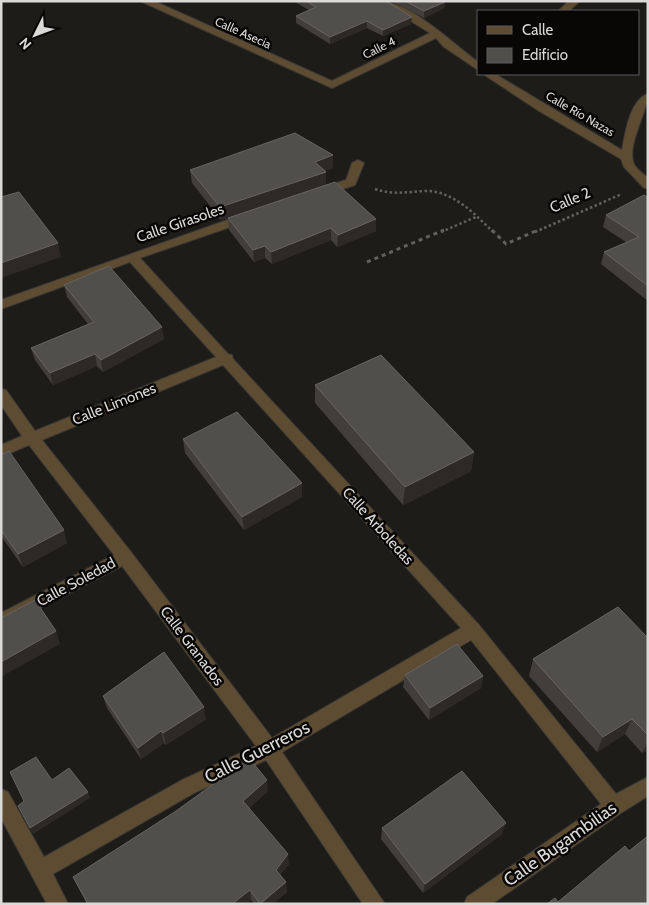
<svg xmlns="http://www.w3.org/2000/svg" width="649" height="905" viewBox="0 0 649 905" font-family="Cabin,sans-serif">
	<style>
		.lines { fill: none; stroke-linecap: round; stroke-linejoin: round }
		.street-casing { stroke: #393734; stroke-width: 2 }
		.path-far1 { stroke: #62605e; stroke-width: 2.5; stroke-dasharray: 2.5 2.5; stroke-linecap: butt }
		.path { stroke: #62605e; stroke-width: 3; stroke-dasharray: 4 4; stroke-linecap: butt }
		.street { fill: #5d4c32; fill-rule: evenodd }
		.wall { fill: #413e3b }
		.shaded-wall { fill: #2c2926 }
		.building { fill: #514f4c; stroke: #676462 }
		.labels { text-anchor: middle; stroke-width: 5; stroke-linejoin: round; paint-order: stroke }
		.far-street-label { font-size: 12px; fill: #dcdad9; stroke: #080706 }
		.street-label { font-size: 15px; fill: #dcdad9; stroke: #080706 }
		.near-street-label { font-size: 18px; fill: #dcdad9; stroke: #080706 }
	</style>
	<rect width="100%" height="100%" fill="#1e1c19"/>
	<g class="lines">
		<g class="street-casing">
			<g id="street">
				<path d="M140,1H154L332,81L430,33L378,1C410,1 452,43 478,62V70L444,47L436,38L332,88Z"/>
				<polygon points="569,1 580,1 569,11 558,11"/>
				<path d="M483,74H495L622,150C625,134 630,99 648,94C648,111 626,146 634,164C636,169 644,174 648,178V188H644L624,167L621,159L539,111Z"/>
				<polygon points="358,160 364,163 355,185 325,195 317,195 317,189 346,180 352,163"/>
				<path d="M247,213L253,217L251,220L140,258L228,354L232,355L233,359L479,625L616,794L648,777V796L621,813L492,904H464L467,897L601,804L471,640L282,752L385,904H363L266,760L196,792L53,874L68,904H47L1,818V789L8,792L44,857L182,780L256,746L122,566L1,628V613L114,555L29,445L1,457V445L22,436L1,405V389L6,390L35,431L216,357L130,262L1,309V300ZM223,365L461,628L272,738L131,552L42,440Z"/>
			</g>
		</g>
		<g class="path-far1">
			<path d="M375,189C392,195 407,192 425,191C452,190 475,214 493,232"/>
			<polyline points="441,232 476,217"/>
			<polyline points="535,232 622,194"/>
		</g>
		<g class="path">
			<polyline points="492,230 506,244 538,230"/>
			<polyline points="367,262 444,230"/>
		</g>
		<use href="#street" class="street"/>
	</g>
	<g class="wall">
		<polygon points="293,1 386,1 411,24 383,36 367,28 330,44 296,23 296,16 309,10"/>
		<polygon points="391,1 445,1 444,8 424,18"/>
		<polygon points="333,168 325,171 326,172 326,185 376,231 337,247 331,240 272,264 265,258 254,262 229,230 228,218 221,220 192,183 190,170"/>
		<polygon points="648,197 648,301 601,264 604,252 626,242 603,227 606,215"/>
		<polygon points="64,285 164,339 103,372 97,366 53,385 35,360 31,348 88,324 67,297"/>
		<polygon points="315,385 474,452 471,471 403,505 315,403"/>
		<polygon points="183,439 302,483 302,497 244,530 185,453"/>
		<polygon points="1,455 67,543 23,567 1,536"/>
		<polygon points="648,638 648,750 642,753 625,734 597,752 529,676 533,659"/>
		<polygon points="405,675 483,676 481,688 429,720 403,687"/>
		<polygon points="103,696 206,719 166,745 164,743 141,759 107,708"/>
		<polygon points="268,791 249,808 289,864 280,875 287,892 273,904 254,904 251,900 246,904 87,904 73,877"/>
		<polygon points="382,828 502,834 423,893 381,839"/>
	</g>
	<g class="shaded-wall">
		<polygon points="445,2 444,8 424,18 424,11"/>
		<polygon points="412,17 411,24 383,36 383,30"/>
		<polygon points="367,21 367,28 330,44 330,37"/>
		<polygon points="333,155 333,168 315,175 315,162"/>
		<polygon points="326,172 326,185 221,220 220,207"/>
		<polygon points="376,219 376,231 337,247 338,235"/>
		<polygon points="331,228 331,240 272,264 271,252"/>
		<polygon points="58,243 61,257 1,278 1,263"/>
		<polygon points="265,246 265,258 254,262 253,250"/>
		<polygon points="162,327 164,339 103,372 101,360"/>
		<polygon points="95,354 97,366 53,385 50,373"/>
		<polygon points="474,452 471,471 403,505 405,487"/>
		<polygon points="302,483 302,497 244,530 242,517"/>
		<polygon points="64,530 67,543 23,567 18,554"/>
		<polygon points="56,631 60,644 1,677 1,662"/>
		<polygon points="483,676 481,688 429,720 430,708"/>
		<polygon points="204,707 206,719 166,745 163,733"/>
		<polygon points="632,719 625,734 597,752 603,737"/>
		<polygon points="161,731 164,743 141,759 138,748"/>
		<polygon points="648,742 648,750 642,753"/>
		<polygon points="267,780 268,791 244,812 243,801"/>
		<polygon points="88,792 90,798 33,834 30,828"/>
		<polygon points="506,823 502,834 423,893 425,884"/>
		<polygon points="288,854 289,864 276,880 276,870"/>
		<polygon points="286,882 287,892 273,904 260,904"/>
		<polygon points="250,890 251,900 246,904 232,904"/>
	</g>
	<g class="building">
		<polygon points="306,1 386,1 412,17 383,30 367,21 330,37 296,16 316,7"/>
		<polygon points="405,1 445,1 445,2 424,11"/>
		<polygon points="295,133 333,155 315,162 326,172 220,207 190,170"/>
		<polygon points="335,182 376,219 338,235 331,228 271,252 265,246 253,250 228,218"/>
		<polygon points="19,192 58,243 1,263 1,197"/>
		<polygon points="644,195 647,197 648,197 648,286 604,252 639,237 606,215"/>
		<polygon points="109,266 162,327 101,360 95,354 50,373 31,348 94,322 64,285"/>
		<polygon points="381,355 474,452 405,487 315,385"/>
		<polygon points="237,412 302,483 242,517 183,439"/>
		<polygon points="9,451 64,530 18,554 1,530 1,455"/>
		<polygon points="35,600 56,631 1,662 1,618"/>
		<polygon points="618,607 648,638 648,735 632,719 603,737 533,659"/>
		<polygon points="457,644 483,676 430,708 405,675"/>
		<polygon points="164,652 204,707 163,733 161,731 138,748 103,696"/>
		<polygon points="36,757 52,780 69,768 88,792 30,828 18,806 24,801 10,772"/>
		<polygon points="249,758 267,780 243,801 288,854 276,870 286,882 260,904 250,890 232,904 88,904 73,877 176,811"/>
		<polygon points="462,771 506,823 425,884 382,828"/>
		<polygon points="648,836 648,904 547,904 555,898 558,902 625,846 629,851"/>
	</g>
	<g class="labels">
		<g class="far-street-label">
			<text transform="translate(243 33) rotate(24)" y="4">Calle Asecia</text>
			<text transform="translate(379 48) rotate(-26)" y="4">Calle 4</text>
			<text transform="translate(580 114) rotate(30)" y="4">Calle Río Nazas</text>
		</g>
		<g class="street-label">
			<text transform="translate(570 200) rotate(-23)" y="5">Calle 2</text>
			<text transform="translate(180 223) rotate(-19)" y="5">Calle Girasoles</text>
			<text transform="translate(114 404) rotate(-22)" y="5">Calle Limones</text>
			<text transform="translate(378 526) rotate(48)" y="5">Calle Arboledas</text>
			<text transform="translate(76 582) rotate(-28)" y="5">Calle Soledad</text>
			<text transform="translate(192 646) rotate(53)" y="5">Calle Granados</text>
		</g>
		<g class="near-street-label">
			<text transform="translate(257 752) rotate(-27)" y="6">Calle Guerreros</text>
			<text transform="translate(560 844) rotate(-35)" y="6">Calle Bugambilias</text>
		</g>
	</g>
	<rect width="649" height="905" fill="none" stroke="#dcdad9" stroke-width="5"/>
	<rect x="477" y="10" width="162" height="65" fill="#080706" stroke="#5d5b5a"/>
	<rect x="487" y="26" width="25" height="8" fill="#5d4c32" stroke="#5d5b5a"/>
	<text x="522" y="35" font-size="15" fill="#dcdad9">Calle</text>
	<rect x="487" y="48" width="25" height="15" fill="#514f4c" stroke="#5d5b5a"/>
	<text x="522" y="60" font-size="15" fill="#dcdad9">Edificio</text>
	<g transform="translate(35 35) rotate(228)" stroke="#080706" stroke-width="4" paint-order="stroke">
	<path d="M0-4L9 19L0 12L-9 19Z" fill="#dcdad9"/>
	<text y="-8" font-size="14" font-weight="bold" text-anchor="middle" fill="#dcdad9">N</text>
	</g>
</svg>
